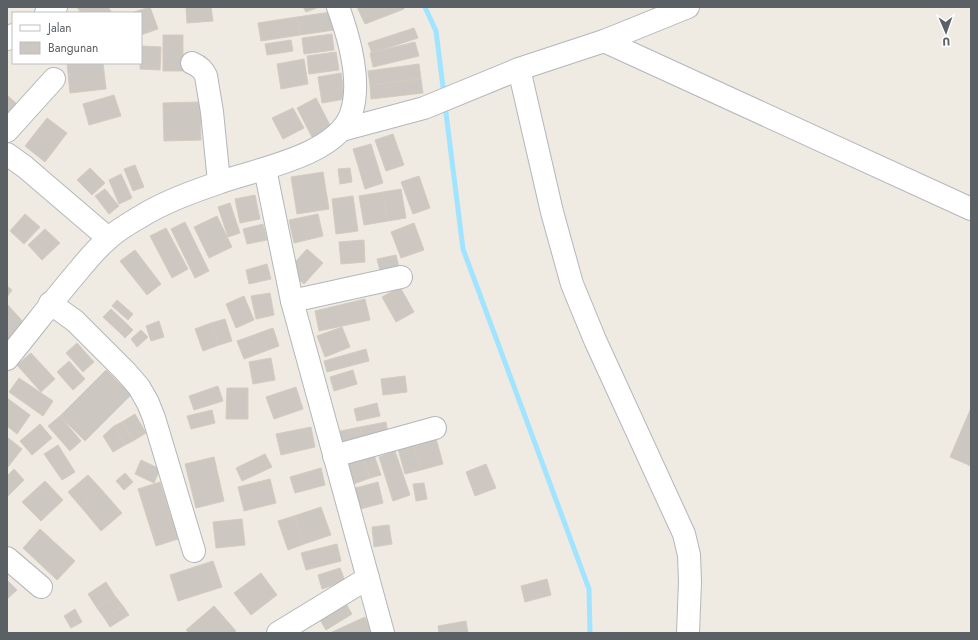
<svg xmlns="http://www.w3.org/2000/svg" width="978" height="640" viewBox="0 0 978 640" font-family="Jost,sans-serif">
	<style>
		.lines { fill: none; stroke-linecap: round; stroke-linejoin: round }
		.stream { stroke: #a1e4ff; stroke-width: 5 }
		.building { fill: #ccc7c1; stroke: #d4cbbf }
		.minor-casing { stroke: #b3b7bb; stroke-width: 24 }
		.minor { stroke: #fff; stroke-width: 22 }
	</style>
	<rect width="100%" height="100%" fill="#efeae2"/>
	<g class="lines">
		<g class="stream">
			<polyline points="425,7 436,31 444,95"/>
			<polyline points="445,105 463,249 589,589 590,633"/>
		</g>
	</g>
	<g class="building">
		<polygon points="77,7 108,7 112,13 81,13"/>
		<polygon points="150,7 158,29 141,35 141,13 131,13"/>
		<polygon points="186,7 211,7 213,21 187,23"/>
		<polygon points="303,7 319,7 306,12"/>
		<polygon points="357,7 404,7 404,9 365,24"/>
		<polygon points="331,12 334,30 300,35 297,17"/>
		<polygon points="297,17 300,35 261,41 258,23"/>
		<polygon points="414,28 418,38 372,53 368,43"/>
		<polygon points="332,34 334,50 304,54 302,38"/>
		<rect x="163" y="35" width="20" height="36"/>
		<polygon points="291,40 293,51 267,55 265,44"/>
		<polygon points="415,42 419,56 373,67 370,53"/>
		<polygon points="141,46 161,47 160,70 140,69"/>
		<polygon points="336,52 339,70 309,74 307,56"/>
		<polygon points="304,59 308,84 281,89 277,64"/>
		<polygon points="67,63 103,63 106,89 70,93"/>
		<polygon points="419,64 421,79 370,85 368,71"/>
		<polygon points="341,73 345,99 322,103 318,77"/>
		<polygon points="421,79 423,93 371,99 370,85"/>
		<polygon points="7,95 17,104 7,115"/>
		<polygon points="114,95 121,116 89,125 83,104"/>
		<polygon points="316,98 332,129 313,139 297,108"/>
		<polygon points="200,102 201,140 164,141 163,103"/>
		<polygon points="293,108 304,128 283,139 272,118"/>
		<polygon points="47,118 67,133 45,162 25,146"/>
		<polygon points="393,134 404,165 386,171 375,140"/>
		<polygon points="371,144 383,183 365,189 353,149"/>
		<polygon points="135,165 144,187 133,191 124,169"/>
		<polygon points="90,168 105,183 92,195 77,180"/>
		<polygon points="350,168 352,182 340,184 338,169"/>
		<polygon points="323,172 329,209 297,214 291,177"/>
		<polygon points="121,174 132,198 119,204 109,180"/>
		<polygon points="419,176 430,208 413,214 401,182"/>
		<polygon points="105,189 119,206 109,214 95,196"/>
		<polygon points="401,189 406,218 388,221 383,192"/>
		<polygon points="383,192 388,221 364,225 359,196"/>
		<polygon points="255,195 260,219 240,223 235,199"/>
		<polygon points="353,196 358,231 336,234 332,199"/>
		<polygon points="230,203 240,233 228,237 218,207"/>
		<polygon points="25,214 40,227 24,244 10,231"/>
		<polygon points="318,214 323,236 294,243 289,220"/>
		<polygon points="217,216 232,247 209,258 194,227"/>
		<polygon points="185,222 209,271 195,278 171,229"/>
		<polygon points="414,223 424,250 401,258 391,232"/>
		<polygon points="263,224 267,240 247,244 243,229"/>
		<polygon points="166,228 188,269 172,278 150,236"/>
		<polygon points="45,229 60,243 42,260 28,245"/>
		<polygon points="364,240 365,262 341,264 339,242"/>
		<polygon points="307,249 323,263 304,284 288,270"/>
		<polygon points="135,250 161,284 147,295 120,261"/>
		<polygon points="396,255 400,271 381,275 377,259"/>
		<polygon points="267,264 271,279 249,284 246,270"/>
		<polygon points="7,286 12,290 7,297"/>
		<polygon points="400,287 414,312 396,322 382,297"/>
		<polygon points="270,293 274,315 256,319 251,296"/>
		<polygon points="244,296 254,320 236,328 226,304"/>
		<polygon points="365,299 370,320 319,331 315,311"/>
		<polygon points="117,300 133,314 128,320 112,306"/>
		<polygon points="7,304 25,324 7,340"/>
		<polygon points="111,309 127,324 119,332 103,317"/>
		<polygon points="225,319 232,341 219,345 211,323"/>
		<polygon points="159,321 164,337 151,341 146,326"/>
		<polygon points="211,323 219,345 203,351 195,329"/>
		<polygon points="127,324 133,330 125,338 119,332"/>
		<polygon points="342,327 350,347 325,357 317,336"/>
		<polygon points="273,328 279,346 244,359 237,341"/>
		<polygon points="141,330 148,337 137,347 131,339"/>
		<polygon points="77,343 94,362 83,372 66,353"/>
		<polygon points="366,349 369,361 327,372 324,361"/>
		<polygon points="31,353 55,379 41,392 17,365"/>
		<polygon points="271,358 275,380 253,384 249,362"/>
		<polygon points="69,361 85,379 73,390 57,372"/>
		<polygon points="106,370 131,395 85,441 60,416"/>
		<polygon points="353,370 357,384 334,391 330,377"/>
		<polygon points="405,376 407,392 383,395 381,379"/>
		<polygon points="19,378 53,401 43,416 9,392"/>
		<polygon points="218,386 223,401 194,410 189,396"/>
		<polygon points="296,387 303,409 274,419 266,397"/>
		<polygon points="227,388 248,388 248,419 226,419"/>
		<polygon points="7,398 30,415 17,434 7,426"/>
		<polygon points="377,403 380,416 357,421 354,409"/>
		<polygon points="971,408 971,466 950,457"/>
		<polygon points="212,410 215,423 191,429 187,416"/>
		<polygon points="135,414 146,433 133,441 122,422"/>
		<polygon points="60,416 81,441 70,451 48,426"/>
		<polygon points="122,422 133,441 125,445 114,426"/>
		<polygon points="386,422 389,439 363,444 360,427"/>
		<polygon points="40,424 52,438 32,455 20,441"/>
		<polygon points="114,426 125,445 113,452 103,436"/>
		<polygon points="311,427 315,447 281,455 276,434"/>
		<polygon points="360,427 363,444 339,449 336,432"/>
		<polygon points="7,437 22,449 8,467 7,466"/>
		<polygon points="436,438 443,464 421,470 413,445"/>
		<polygon points="58,445 75,472 62,480 44,454"/>
		<polygon points="413,445 421,470 405,474 398,449"/>
		<polygon points="395,451 410,495 393,501 379,457"/>
		<polygon points="373,452 381,475 370,478 362,455"/>
		<polygon points="265,454 272,467 242,481 236,468"/>
		<polygon points="362,455 370,478 348,486 340,463"/>
		<polygon points="214,457 224,501 196,508 185,464"/>
		<polygon points="141,460 160,469 154,483 135,474"/>
		<polygon points="486,464 496,488 475,496 466,472"/>
		<polygon points="321,468 325,485 295,493 290,477"/>
		<polygon points="14,469 24,480 8,496 7,476"/>
		<polygon points="125,473 133,482 124,490 116,481"/>
		<polygon points="88,475 101,489 81,507 68,492"/>
		<polygon points="270,479 276,503 244,511 238,487"/>
		<polygon points="45,481 63,500 41,521 22,502"/>
		<polygon points="160,482 178,539 156,546 138,489"/>
		<polygon points="378,482 383,503 353,511 348,490"/>
		<polygon points="424,483 427,499 416,501 413,484"/>
		<polygon points="101,489 122,513 101,531 81,507"/>
		<polygon points="321,507 331,535 304,544 294,516"/>
		<polygon points="294,516 304,544 288,550 278,521"/>
		<polygon points="242,519 245,545 216,548 213,522"/>
		<polygon points="389,525 392,544 374,547 372,527"/>
		<polygon points="40,529 75,561 57,580 23,548"/>
		<polygon points="337,544 341,561 306,570 301,553"/>
		<polygon points="213,561 222,587 178,601 170,575"/>
		<polygon points="340,568 345,581 322,589 318,575"/>
		<polygon points="261,573 277,595 251,615 234,593"/>
		<polygon points="547,579 551,595 525,602 521,586"/>
		<polygon points="7,580 17,590 7,599"/>
		<polygon points="106,582 115,596 97,608 88,594"/>
		<polygon points="115,596 123,606 105,619 97,608"/>
		<polygon points="345,602 352,614 326,630 319,618"/>
		<polygon points="123,606 129,615 110,627 105,619"/>
		<polygon points="214,606 236,631 233,633 189,633 186,630"/>
		<polygon points="75,609 82,622 71,628 64,616"/>
		<polygon points="365,617 373,633 330,633"/>
		<polygon points="466,621 468,633 439,633 438,626"/>
	</g>
	<g class="lines">
		<g class="minor-casing">
			<g id="minor">
				<polyline points="46,13 56,7"/>
				<polyline points="7,39 13,35"/>
				<polyline points="604,41 971,209"/>
				<path d="M192,63C199,66 203,69 206,76L212,112L219,182"/>
				<polyline points="519,69 552,212 572,284 595,340 684,534 689,555 690,582 688,633"/>
				<polyline points="342,130 424,108 519,69 604,41 688,7"/>
				<polyline points="7,131 54,79"/>
				<polyline points="7,154 25,167 108,238"/>
				<polyline points="265,169 292,301 383,633"/>
				<polyline points="292,301 401,277"/>
				<polyline points="50,303 75,321 126,372 139,387 148,403 154,418 194,551"/>
				<path d="M7,359C31,330 54,299 79,270C88,259 97,248 108,239C117,230 130,223 140,217C164,202 192,192 218,183C256,169 336,156 351,114C362,82 349,37 338,7"/>
				<polyline points="334,456 435,428"/>
				<polyline points="7,558 41,587"/>
				<polyline points="278,633 368,578"/>
			</g>
		</g>
		<use href="#minor" class="minor"/>
	</g>
	<rect width="978" height="640" fill="none" stroke="#5a6064" stroke-width="16"/>
	<rect x="12" y="12" width="130" height="52" fill="#ffffff" stroke="#bdbfc1"/>
	<rect x="20" y="25" width="20" height="6" fill="#ffffff" stroke="#bdbfc1"/>
	<text x="48" y="32" font-size="12" fill="#5a6064">Jalan</text>
	<rect x="20" y="42" width="20" height="12" fill="#ccc7c1" stroke="#bdbfc1"/>
	<text x="48" y="52" font-size="12" fill="#5a6064">Bangunan</text>
	<g transform="translate(946 32) rotate(178)" stroke="#ffffff" stroke-width="3" paint-order="stroke">
	<path d="M0-3L7 15L0 10L-7 15Z" fill="#5a6064"/>
	<text y="-6" font-size="11" font-weight="bold" text-anchor="middle" fill="#5a6064">U</text>
	</g>
</svg>
